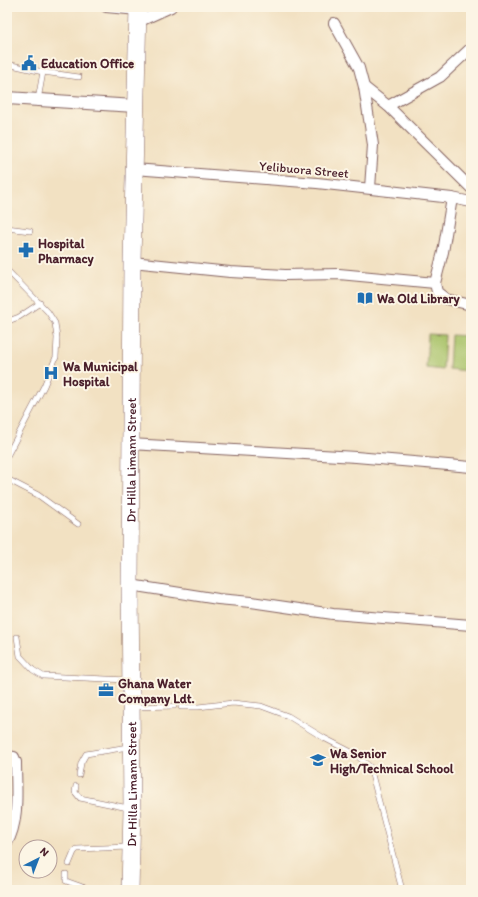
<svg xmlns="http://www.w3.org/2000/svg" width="478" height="897" viewBox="0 0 478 897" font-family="Itim,sans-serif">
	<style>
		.green { fill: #a9c369; stroke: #7a714a }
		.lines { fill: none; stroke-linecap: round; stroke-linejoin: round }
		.service-casing { stroke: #856360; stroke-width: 6 }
		.minor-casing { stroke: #856360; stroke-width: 12 }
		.tertiary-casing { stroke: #856360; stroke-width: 14 }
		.trunk-casing { stroke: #856360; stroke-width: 18 }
		.service { stroke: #fff; stroke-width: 5 }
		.minor { stroke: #fff; stroke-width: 10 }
		.tertiary { stroke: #fff; stroke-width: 12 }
		.trunk { stroke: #fff; stroke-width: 17 }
		.labels { text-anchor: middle; stroke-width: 4; stroke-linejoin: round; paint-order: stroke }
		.poi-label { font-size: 13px; font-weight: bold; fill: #4a1f2b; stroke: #fcf5e5; text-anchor: start }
		.street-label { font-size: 13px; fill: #4a1f2b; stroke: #fcf5e5 }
	</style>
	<rect width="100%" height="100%" fill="#fcf5e5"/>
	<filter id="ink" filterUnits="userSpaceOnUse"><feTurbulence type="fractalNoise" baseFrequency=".025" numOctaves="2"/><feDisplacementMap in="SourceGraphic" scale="8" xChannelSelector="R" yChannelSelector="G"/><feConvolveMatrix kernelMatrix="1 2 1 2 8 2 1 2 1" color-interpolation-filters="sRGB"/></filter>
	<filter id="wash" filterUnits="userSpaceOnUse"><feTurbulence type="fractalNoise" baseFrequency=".012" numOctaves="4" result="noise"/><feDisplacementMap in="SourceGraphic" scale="16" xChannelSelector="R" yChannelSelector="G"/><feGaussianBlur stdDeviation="0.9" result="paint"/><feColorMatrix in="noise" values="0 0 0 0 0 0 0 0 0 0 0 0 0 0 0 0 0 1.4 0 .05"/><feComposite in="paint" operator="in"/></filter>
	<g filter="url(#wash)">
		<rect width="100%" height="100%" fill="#f2e1c2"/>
		<g class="green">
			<polygon points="428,334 445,335 443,370 426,368"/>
			<polygon points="451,335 469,336 467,371 449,369"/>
		</g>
	</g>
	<g filter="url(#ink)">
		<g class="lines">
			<g class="service-casing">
				<g id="service">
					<polyline points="7,64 43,72 79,77"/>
					<polyline points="38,100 43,72"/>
					<polyline points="7,228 30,231"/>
					<polyline points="7,270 48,312 55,323 57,338 56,357 44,386 7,456"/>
					<polyline points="7,319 11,320 19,317 40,303"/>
					<polyline points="7,479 38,495 78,524"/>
					<polyline points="17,637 20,656 33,670 43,676 127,680"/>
					<polyline points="134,707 174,706"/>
					<polyline points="181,707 198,707 233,703 261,706 288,716 324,738 355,754 370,767 402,890"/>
					<polyline points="79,775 81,763 86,754 128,747"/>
					<polyline points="76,786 75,792 80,798 128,808"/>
					<polyline points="69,864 74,852 77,849 129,847"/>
					<polyline points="66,874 66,881 91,890"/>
				</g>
			</g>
			<g class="minor-casing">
				<g id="minor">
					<polyline points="106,7 138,10"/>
					<polyline points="138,22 171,7"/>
					<polyline points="334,23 359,68 364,87 373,145 370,188"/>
					<polyline points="364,87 388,106 471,188"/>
					<polyline points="388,106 440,77 471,48"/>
					<polyline points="134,169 317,183 452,198 471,202"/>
					<polyline points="452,198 443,252 435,283 437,292 446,299 471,305"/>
					<polyline points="132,262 230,272 285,275 339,274 435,283"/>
					<polyline points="130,444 356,457 471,467"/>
					<polyline points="130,585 218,599 251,602 333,614 471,625"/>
					<path d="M7,756L14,757L16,762C16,787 20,821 7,843"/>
				</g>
			</g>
			<g class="tertiary-casing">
				<polyline id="tertiary" points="7,98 135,106"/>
			</g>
			<g class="trunk-casing">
				<g id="trunk">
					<path id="s1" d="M130,890L132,809L130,585L132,262L138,7"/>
				</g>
			</g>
			<use href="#service" class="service"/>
			<use href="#minor" class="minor"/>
			<use href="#tertiary" class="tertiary"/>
			<use href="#trunk" class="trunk"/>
		</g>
	</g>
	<defs>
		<g id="civic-bare" transform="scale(1.2)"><path d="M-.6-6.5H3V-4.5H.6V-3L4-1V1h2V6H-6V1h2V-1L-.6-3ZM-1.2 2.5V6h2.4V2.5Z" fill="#1f6fb2" stroke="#fcf5e5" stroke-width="2.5" paint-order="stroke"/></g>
		<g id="pharmacy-bare" transform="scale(1.2)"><path d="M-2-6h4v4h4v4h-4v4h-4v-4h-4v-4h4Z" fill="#1f6fb2" stroke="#fcf5e5" stroke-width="2.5" paint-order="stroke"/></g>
		<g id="library-bare" transform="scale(1.2)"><path d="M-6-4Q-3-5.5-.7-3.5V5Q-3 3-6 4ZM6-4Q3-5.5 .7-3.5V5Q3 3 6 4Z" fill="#1f6fb2" stroke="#fcf5e5" stroke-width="2.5" paint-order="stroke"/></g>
		<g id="hospital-bare" transform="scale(1.2)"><path d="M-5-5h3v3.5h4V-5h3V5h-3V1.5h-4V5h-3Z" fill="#1f6fb2" stroke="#fcf5e5" stroke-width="2.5" paint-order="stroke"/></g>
		<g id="office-bare" transform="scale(1.2)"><path d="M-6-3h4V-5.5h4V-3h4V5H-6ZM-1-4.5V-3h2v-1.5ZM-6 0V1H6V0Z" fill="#1f6fb2" stroke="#fcf5e5" stroke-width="2.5" paint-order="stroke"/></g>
		<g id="school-bare" transform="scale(1.2)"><path d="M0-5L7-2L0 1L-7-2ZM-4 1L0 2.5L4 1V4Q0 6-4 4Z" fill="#1f6fb2" stroke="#fcf5e5" stroke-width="2.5" paint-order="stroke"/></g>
	</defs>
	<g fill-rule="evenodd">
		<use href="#civic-bare" x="29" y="63"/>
		<use href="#pharmacy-bare" x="26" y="250"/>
		<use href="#library-bare" x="365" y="298"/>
		<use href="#hospital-bare" x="51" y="373"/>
		<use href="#office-bare" x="106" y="690"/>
		<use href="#school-bare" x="318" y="760"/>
	</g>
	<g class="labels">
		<g class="poi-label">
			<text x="41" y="68">Education Office</text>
			<text x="38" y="248">Hospital<tspan x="38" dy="15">Pharmacy</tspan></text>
			<text x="377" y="303">Wa Old Library</text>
			<text x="63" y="371">Wa Municipal<tspan x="63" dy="15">Hospital</tspan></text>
			<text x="118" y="688">Ghana Water<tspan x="118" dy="15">Company Ldt.</tspan></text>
			<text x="330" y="758">Wa Senior<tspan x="330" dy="15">High/Technical School</tspan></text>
		</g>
		<g class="street-label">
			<text transform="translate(304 169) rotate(5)" y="5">Yelibuora Street</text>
			<text dy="5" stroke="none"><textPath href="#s1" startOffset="430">Dr Hilla Limann Street</textPath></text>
			<text dy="5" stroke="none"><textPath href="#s1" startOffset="106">Dr Hilla Limann Street</textPath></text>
		</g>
	</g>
	<rect width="478" height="897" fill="none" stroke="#fcf5e5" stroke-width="24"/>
	<g transform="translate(38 859) rotate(42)"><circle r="19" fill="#fcf5e5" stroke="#b59f9b"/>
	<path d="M0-3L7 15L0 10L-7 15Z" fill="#1f6fb2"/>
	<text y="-6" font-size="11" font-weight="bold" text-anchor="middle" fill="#4a1f2b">N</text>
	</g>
</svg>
